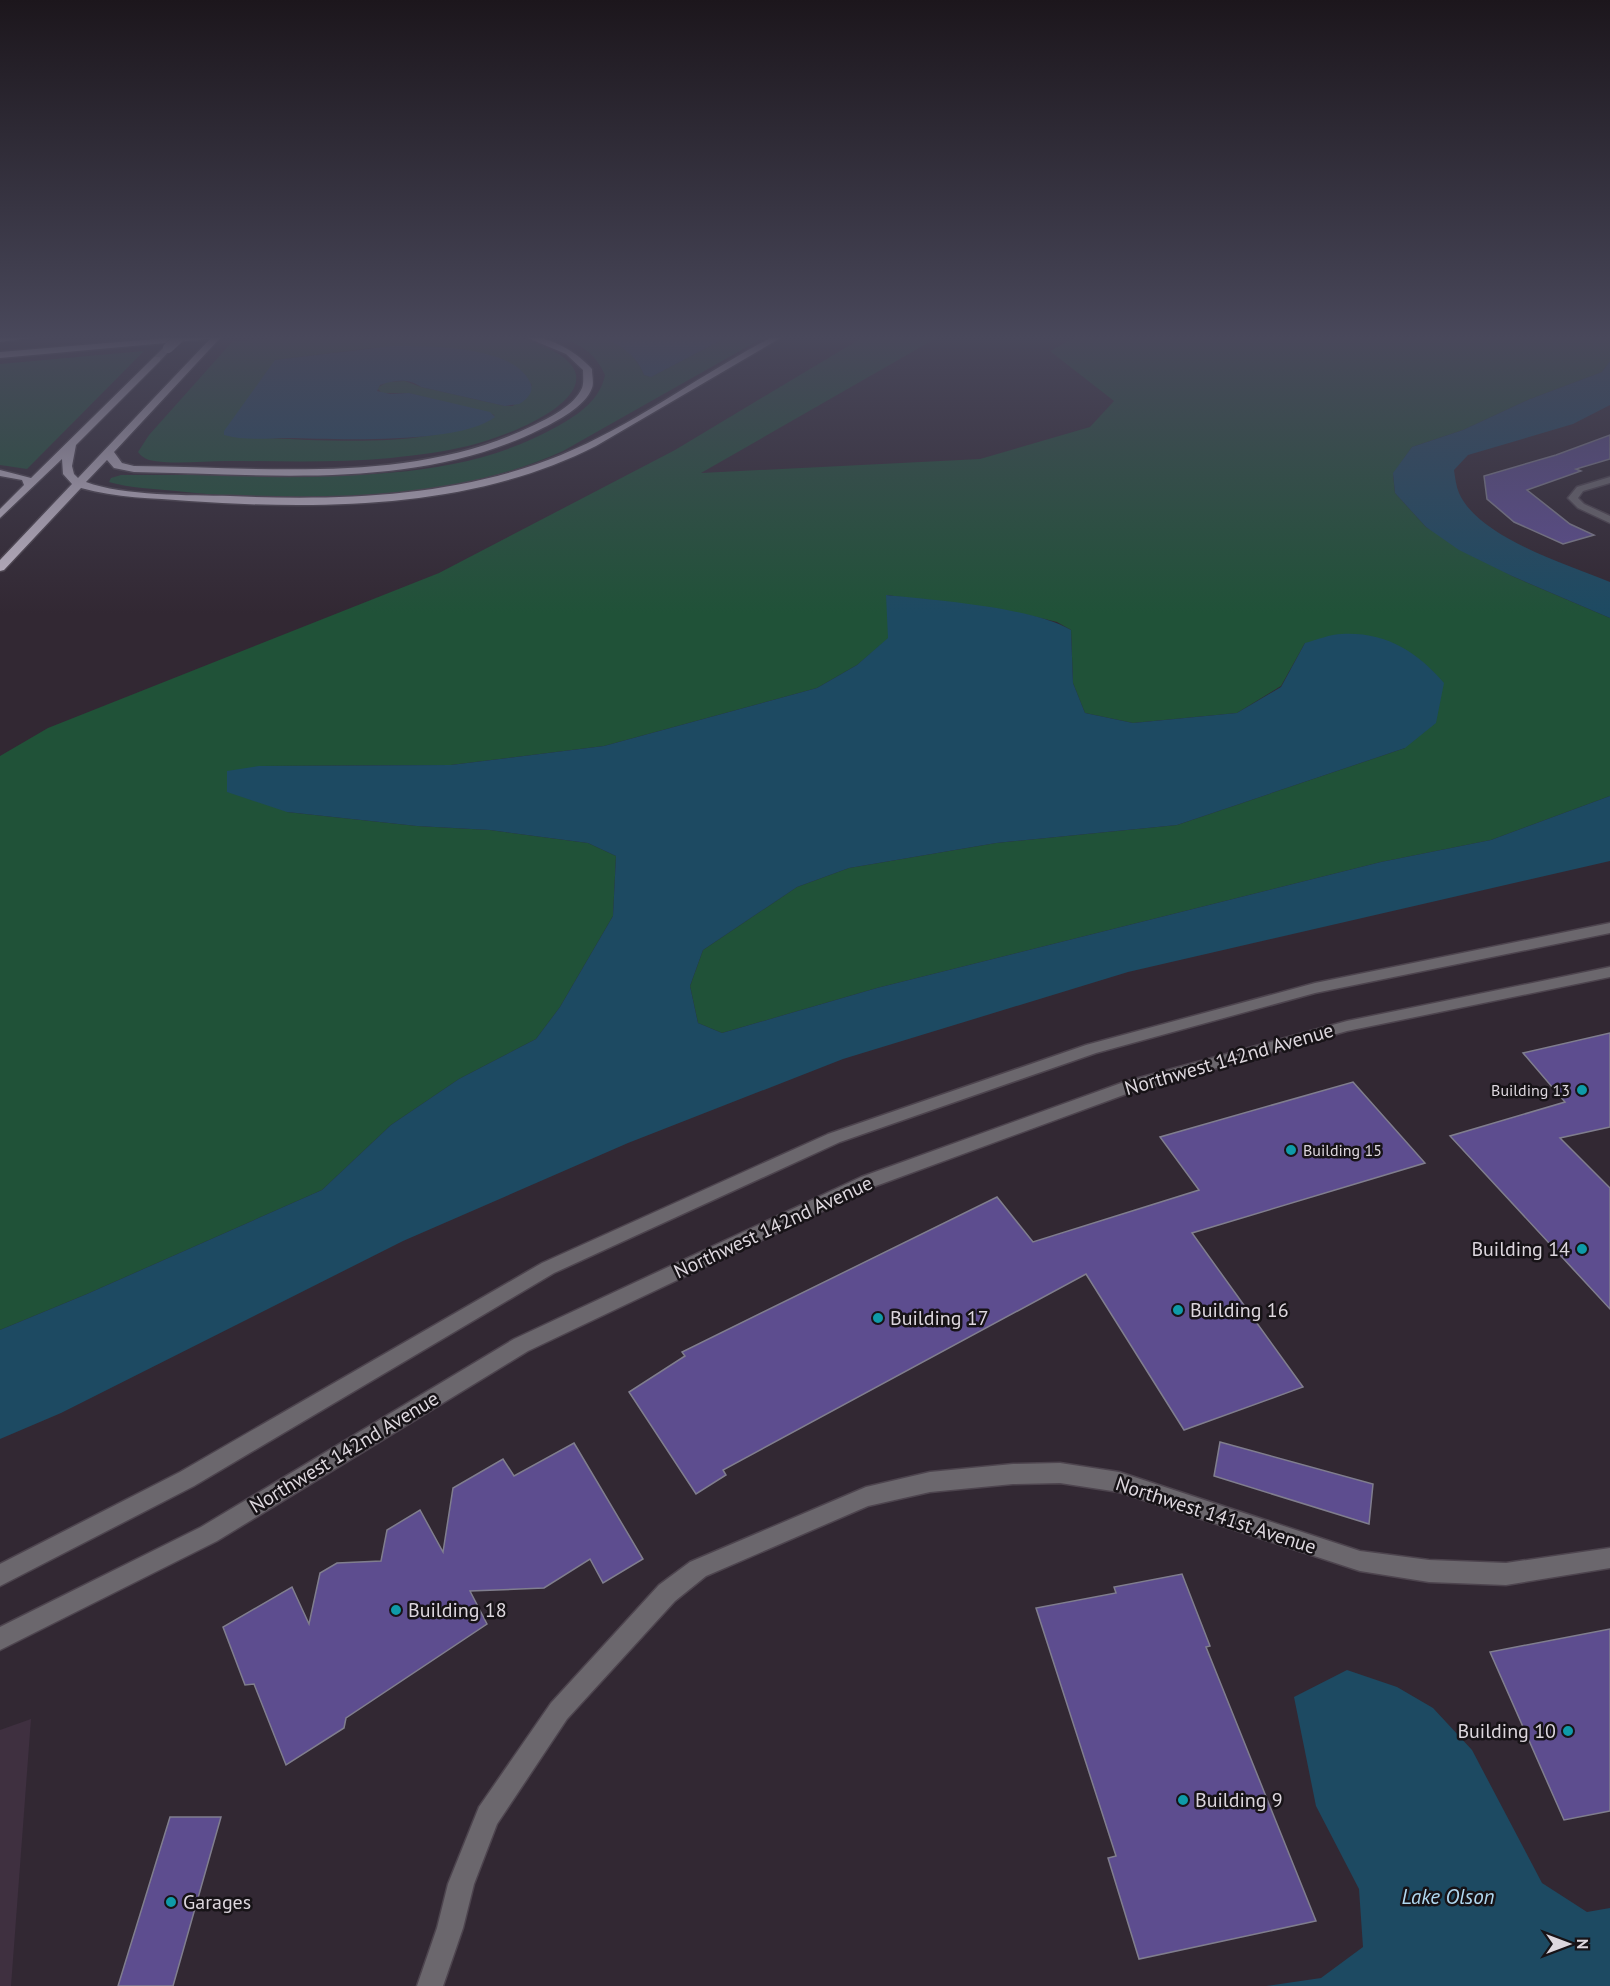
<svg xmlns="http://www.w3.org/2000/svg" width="1610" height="1986" viewBox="0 0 1610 1986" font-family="'PT Sans',sans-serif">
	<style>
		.built { fill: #3f3040 }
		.green { fill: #205238; fill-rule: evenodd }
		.water { fill: #1d4a62 }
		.building { fill: #5d4d8f; stroke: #807e8e; stroke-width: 1.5 }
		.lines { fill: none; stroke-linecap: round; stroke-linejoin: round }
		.minor-casing { stroke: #4d444e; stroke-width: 3 }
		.major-casing { stroke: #4d444e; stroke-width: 3 }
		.highway-casing { stroke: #4d444e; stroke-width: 3 }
		.minor { fill: #6b676d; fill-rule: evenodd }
		.major { fill: #a9a1ae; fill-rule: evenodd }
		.highway { fill: #c2b8c7; fill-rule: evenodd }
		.highway-bridge-casing { stroke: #4d444e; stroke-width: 11; stroke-linecap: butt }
		.highway-bridge { stroke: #c2b8c7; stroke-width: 10 }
		.culture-dot { fill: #0f9aa8; stroke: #171317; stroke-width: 2 }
		.labels { text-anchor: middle; stroke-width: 5; stroke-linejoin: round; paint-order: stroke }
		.poi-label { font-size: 16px; fill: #ddd7de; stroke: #171317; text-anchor: end }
		.near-street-label { font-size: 20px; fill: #ddd7de; stroke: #171317 }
		.near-poi-label { font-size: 20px; fill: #ddd7de; stroke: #171317; text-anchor: start }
		.near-water-label { font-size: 21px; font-style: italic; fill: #b0d8f0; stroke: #171317 }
	</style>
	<rect width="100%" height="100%" fill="#322833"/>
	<polygon class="built" points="31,1719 11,1986 0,1986 0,1730"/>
	<g class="green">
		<path d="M294,336H514C647,373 536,429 468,446C443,452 417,455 391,458C337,463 281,461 227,461C202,461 173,465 149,460C144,458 141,456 138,452L149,435L232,342ZM412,346L518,369L532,385L513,406H505L421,387L405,381L387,382L377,388L382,393H409L495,415C425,452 319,439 242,437L275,360L372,348Z"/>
		<path d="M551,336C566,336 584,333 599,336C618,339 638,358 644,375L651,377L725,338L724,336H766L563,451C451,502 296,505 176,491C154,489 130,488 109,482L111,478L121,475C171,475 221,475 270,476C368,476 470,476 558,426C579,414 600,400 605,375C595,351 576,341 551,336Z"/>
		<polygon points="865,336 940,336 701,473 980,459 1090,427 1114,401 1050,351 1078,336 1610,336 1610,361 1602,372 1530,399 1463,430 1412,447 1393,474 1395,493 1426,527 1512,576 1610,618 1610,796 1491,840 1381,862 877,988 722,1033 698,1023 690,986 703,950 797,887 849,868 996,843 1177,825 1405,748 1305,643 1281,686 1237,713 1133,723 1085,713 1073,683 1071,630 1057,622 1028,615 887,595 889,638 857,665 817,688 604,746 451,765 259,766 287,812 417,826 490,830 588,843 616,856 613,916 560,1007 536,1039 459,1079 391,1125 322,1190 87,1294 0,1330 0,756 48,728 439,573 675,450"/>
		<polygon points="144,351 27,469 0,465 0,364"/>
	</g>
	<g class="water">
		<path d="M600,336H724L725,338L651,377L644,375C637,355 619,344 600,336Z"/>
		<path d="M392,346C426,346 513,345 530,382C535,391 527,400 519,404L505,406L421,387C409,378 394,380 380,385L377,391L390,394L409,393L490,412L495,417C459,445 334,439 288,438C268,438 243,441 224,435V431L275,360Z"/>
		<path d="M1610,361V405L1573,424L1468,455L1454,470C1455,477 1456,486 1459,493C1479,538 1567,564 1610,582V618L1512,576L1459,550L1426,527L1395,493L1393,473L1412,447L1463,430L1530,399L1602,372Z"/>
		<path d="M886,595C934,600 1032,607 1071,630L1073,683L1085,713L1133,723L1237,713L1281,687L1305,643C1317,640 1330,634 1342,634C1386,632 1416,651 1444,683L1436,723L1405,748L1177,825L996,843L849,868L797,887L703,950L690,986L698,1023L722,1033L877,988L1381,862L1491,840L1610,796V861L1128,972L843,1059L628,1143L403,1241L61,1413L0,1439V1330L87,1294L322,1190L391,1125L459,1079L536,1039L560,1007L613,916L616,856L588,843L490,830L417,826L287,812L227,792V771L259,766L451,765L604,746L817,688L857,665L888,638Z"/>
		<polygon points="1347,1670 1397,1687 1433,1708 1472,1750 1542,1883 1587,1912 1610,1908 1610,1986 1266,1986 1321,1978 1363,1947 1359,1889 1316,1806 1294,1697"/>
	</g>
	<g class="building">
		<polygon points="1610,435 1610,459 1576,469 1581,471 1527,490 1570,524 1594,535 1563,544 1514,522 1487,499 1484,476 1556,455"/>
		<polygon points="1610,1033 1610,1127 1560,1138 1610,1188 1610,1309 1450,1136 1565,1102 1523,1053"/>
		<polygon points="1353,1082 1425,1163 1192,1233 1303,1387 1184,1430 1086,1274 723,1470 726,1475 696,1494 629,1392 685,1356 682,1352 997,1197 1033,1242 1199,1190 1160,1137"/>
		<polygon points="1220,1442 1373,1484 1369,1524 1214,1476"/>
		<polygon points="574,1443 643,1559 603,1583 590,1559 544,1588 470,1591 487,1624 346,1718 344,1728 286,1765 254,1684 245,1685 223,1627 292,1587 309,1624 320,1573 337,1563 381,1561 387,1530 420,1510 443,1552 453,1488 503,1459 514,1476"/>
		<polygon points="1182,1574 1210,1646 1206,1647 1316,1921 1139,1959 1108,1858 1116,1856 1036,1608 1116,1593 1114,1587"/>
		<polygon points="1610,1629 1610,1811 1564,1820 1490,1652"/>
		<polygon points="170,1817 221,1817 173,1986 118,1986"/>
	</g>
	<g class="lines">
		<g class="minor-casing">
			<g id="minor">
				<polygon points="1610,477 1610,483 1583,491 1578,498 1584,504 1610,516 1610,523 1578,508 1568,498 1577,487"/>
				<polygon points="1610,923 1610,933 1315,993 1096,1053 840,1142 554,1273 194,1486 0,1586 0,1564 180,1472 542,1263 828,1134 1086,1045 1315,983"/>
				<polygon points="1610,967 1610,977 1347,1031 1129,1093 873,1187 528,1351 217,1541 0,1650 0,1627 201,1527 514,1339 861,1177 1124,1082 1347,1021"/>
				<polygon points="1060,1463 1119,1472 1360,1551 1429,1560 1506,1563 1610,1548 1610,1568 1506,1585 1429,1582 1360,1571 1119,1492 1060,1483 1013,1484 930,1492 868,1506 706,1576 675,1601 567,1719 497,1824 474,1884 463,1928 443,1986 417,1986 437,1928 448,1884 479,1807 551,1703 659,1585 690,1562 866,1487 930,1472 1013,1464"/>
			</g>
		</g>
		<g class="major-casing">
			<polygon id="major" points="165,346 172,348 160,361 154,361 154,357"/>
		</g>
		<g class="highway-casing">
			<g id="highway">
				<polygon points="0,336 45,336 0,342"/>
				<path d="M190,336H222L114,452L122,463L134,466C266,467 410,485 532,426C549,418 574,406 582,388C584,383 583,375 583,370L566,354L523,336C549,336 575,350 592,369C592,375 594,383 592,388C585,407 557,421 539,430C415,491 268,474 134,472L114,468L107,460L86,482C123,496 190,495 230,496C340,501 458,497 561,455C631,426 693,380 759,344L774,336H784L596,446C473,509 323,510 189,501C153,498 116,498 81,488L4,570L0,571V560L72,484L63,474L62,459L0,518V509L24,485L22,480L0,476V470L31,478L154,357H160V361L76,445L72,466L74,474L78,478L210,339L0,358V352Z"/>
			</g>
		</g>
		<use href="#minor" class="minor"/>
		<use href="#major" class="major"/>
		<use href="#highway" class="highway"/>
		<g class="highway-bridge-casing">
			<polyline id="highway-bridge" points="168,348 181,336"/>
		</g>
		<use href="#highway-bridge" class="highway-bridge"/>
	</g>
	<linearGradient id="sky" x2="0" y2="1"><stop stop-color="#1c161c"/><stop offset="0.55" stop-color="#49485b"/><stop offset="1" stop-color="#49485b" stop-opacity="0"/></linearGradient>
	<rect width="1610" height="614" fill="url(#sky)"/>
	<g class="culture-dot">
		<circle cx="1582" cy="1090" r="6"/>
		<circle cx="1291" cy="1150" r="6"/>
		<circle cx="1582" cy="1249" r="6"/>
		<circle cx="1178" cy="1310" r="6"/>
		<circle cx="878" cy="1318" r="6"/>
		<circle cx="396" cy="1610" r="6"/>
		<circle cx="1568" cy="1731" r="6"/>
		<circle cx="1183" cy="1800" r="6"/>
		<circle cx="171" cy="1902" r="6"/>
	</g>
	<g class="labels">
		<g class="poi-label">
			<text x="1570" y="1096">Building 13</text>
			<text x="1303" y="1156" text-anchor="start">Building 15</text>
		</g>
		<g class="near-street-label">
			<text transform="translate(1229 1059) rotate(-16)" y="7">Northwest 142nd Avenue</text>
			<text transform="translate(773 1227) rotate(-25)" y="7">Northwest 142nd Avenue</text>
			<text transform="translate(344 1452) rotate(-31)" y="7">Northwest 142nd Avenue</text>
			<text transform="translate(1216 1515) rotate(18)" y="7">Northwest 141st Avenue</text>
		</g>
		<g class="near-poi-label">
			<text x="1570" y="1256" text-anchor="end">Building 14</text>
			<text x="1190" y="1317">Building 16</text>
			<text x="890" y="1325">Building 17</text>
			<text x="408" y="1617">Building 18</text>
			<text x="1556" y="1738" text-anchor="end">Building 10</text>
			<text x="1195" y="1807">Building 9</text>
			<text x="183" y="1909">Garages</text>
		</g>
		<g class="near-water-label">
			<text x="1448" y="1904">Lake Olson</text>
		</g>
	</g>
	<g transform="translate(1568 1944) rotate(90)" stroke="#171317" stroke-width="4.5" paint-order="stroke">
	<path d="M0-4.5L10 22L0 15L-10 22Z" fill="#ddd7de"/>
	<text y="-9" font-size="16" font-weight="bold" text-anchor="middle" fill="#ddd7de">N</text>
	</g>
</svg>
